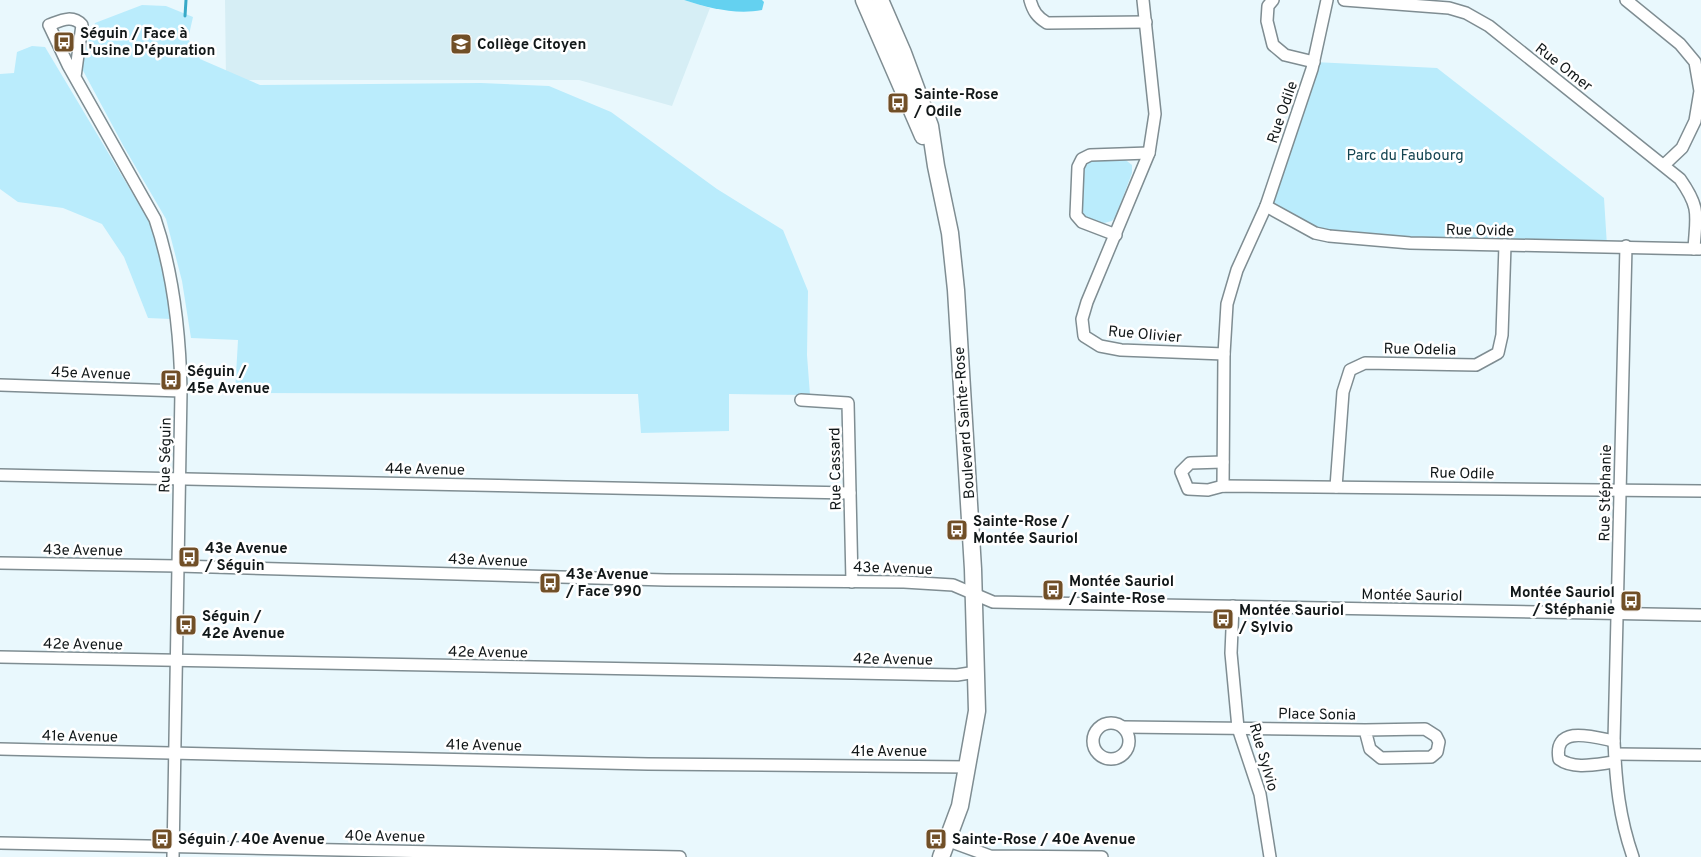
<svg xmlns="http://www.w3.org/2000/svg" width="1701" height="857" viewBox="0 0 1701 857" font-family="Overpass,sans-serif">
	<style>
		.built { fill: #d6eef5 }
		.green { fill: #baecfc }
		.forest { fill: #64d1f0 }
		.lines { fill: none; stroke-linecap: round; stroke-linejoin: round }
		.stream { stroke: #37a9c7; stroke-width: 3 }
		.street-casing { stroke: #7f8d92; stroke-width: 14 }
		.secondary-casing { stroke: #7f8d92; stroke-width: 19 }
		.street { stroke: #fff; stroke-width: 11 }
		.secondary { stroke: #fff; stroke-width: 16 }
		.labels { text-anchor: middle; stroke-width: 5; stroke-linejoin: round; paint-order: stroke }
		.poi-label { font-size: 15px; font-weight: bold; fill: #121819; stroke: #fff; text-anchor: start }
		.street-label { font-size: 15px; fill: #121819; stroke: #fff }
		.park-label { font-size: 15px; fill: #144451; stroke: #fff }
	</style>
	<rect width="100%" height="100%" fill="#e9f8fd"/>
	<polygon class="built" points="225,0 684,0 710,8 672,106 579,80 226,80"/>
	<g class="green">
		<polygon points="142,5 166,6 193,17 188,39 200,59 260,85 481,83 549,86 611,112 717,189 783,230 808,291 807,355 810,395 729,394 729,431 641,433 638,394 235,393 238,340 191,338 182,281 166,219 124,147 80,65 95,23"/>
		<polygon points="32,46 45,47 149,221 161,257 171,319 148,318 124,257 102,224 63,208 18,202 0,189 0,74 14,73 17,52"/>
		<polygon points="1314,62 1437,68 1604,198 1607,246 1329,236 1266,206"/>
		<polygon points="1123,158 1132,165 1132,173 1116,216 1112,221 1104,223 1090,220 1085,217 1081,209 1083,168 1087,161 1091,159"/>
	</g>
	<path class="forest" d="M684,0H762L764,2L762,10C736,15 709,8 684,0Z"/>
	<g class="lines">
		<polyline class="stream" points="185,16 186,0"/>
		<g class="street-casing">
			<g id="street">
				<path d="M1030,0C1033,11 1037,17 1047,23L1146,22"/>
				<polyline points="1143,0 1155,114 1149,153 1087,302 1082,319 1084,336 1100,346 1121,350 1224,354"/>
				<polyline points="1273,0 1268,6 1267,21 1273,45 1285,55 1314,62"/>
				<path d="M1344,0L1449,8L1466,13L1489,26L1680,179C1701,209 1696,215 1694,249"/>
				<polyline points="1626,0 1680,44 1695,62 1700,91 1695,121 1682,148 1664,165"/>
				<path d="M75,77L82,25C72,14 60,21 49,25L68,65L155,219C174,275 180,332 181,391L173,857"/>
				<polyline points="1266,206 1315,233 1329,236 1410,243 1699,249"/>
				<polyline points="1116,235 1082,222 1076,215 1078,167 1082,159 1090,155 1149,153"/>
				<path d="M1626,246L1614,741C1616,783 1619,817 1633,857"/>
				<polyline points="0,385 181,391"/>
				<polyline points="801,400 848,403 852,582"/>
				<polyline points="1223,462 1190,463 1181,472 1188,489 1208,490 1223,486 1701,491"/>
				<polyline points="0,475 850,493"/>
				<polyline points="1223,486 1224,354 1227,304 1237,270 1266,206 1312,69 1327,0"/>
				<polyline points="1336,487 1343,392 1350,370 1365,363 1476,365 1498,353 1502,335 1505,245"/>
				<polyline points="0,563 178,566 666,580 904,582 953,585 993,602 1701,615"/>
				<polyline points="1233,606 1231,653 1238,728 1260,794 1270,857"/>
				<polyline points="0,657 957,675 976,672"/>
				<circle cx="1111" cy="741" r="18"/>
				<polyline points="1123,727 1365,730 1425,729 1436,736 1439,742 1437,752 1431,757 1381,758 1370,749 1365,730"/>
				<path d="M1614,741C1594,737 1553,724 1559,759C1574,770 1597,764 1615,762"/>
				<polyline points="0,749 648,764 968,767"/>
				<polyline points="1615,754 1701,755"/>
				<polyline points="949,841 990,856 1102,857"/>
				<polyline points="0,843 680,857"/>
			</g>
		</g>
		<g class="secondary-casing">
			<g id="secondary">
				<polyline points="864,0 923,136"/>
				<polyline points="880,0 903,53 930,126 936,166 950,233 956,290 973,569 977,711 960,806 941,857"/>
			</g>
		</g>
		<use href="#street" class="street"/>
		<use href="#secondary" class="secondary"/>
	</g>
	<defs>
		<g id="bus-square" transform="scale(1.125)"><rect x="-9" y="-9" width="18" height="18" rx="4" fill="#714f27" stroke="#fff"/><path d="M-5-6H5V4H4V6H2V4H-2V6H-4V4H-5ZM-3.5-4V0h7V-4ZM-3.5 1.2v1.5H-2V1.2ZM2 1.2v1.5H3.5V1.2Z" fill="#fff"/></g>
		<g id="school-square" transform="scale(1.125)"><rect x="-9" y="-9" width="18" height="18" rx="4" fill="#714f27" stroke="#fff"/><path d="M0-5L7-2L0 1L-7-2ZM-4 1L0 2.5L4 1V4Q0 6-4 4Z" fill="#fff"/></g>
	</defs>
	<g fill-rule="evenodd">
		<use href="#bus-square" x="64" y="42"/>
		<use href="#school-square" x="461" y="44"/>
		<use href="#bus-square" x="898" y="103"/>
		<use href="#bus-square" x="171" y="380"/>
		<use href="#bus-square" x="957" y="530"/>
		<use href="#bus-square" x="189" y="557"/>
		<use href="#bus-square" x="550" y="583"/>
		<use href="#bus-square" x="1053" y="590"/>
		<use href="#bus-square" x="1631" y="601"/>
		<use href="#bus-square" x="1223" y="619"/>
		<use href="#bus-square" x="186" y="625"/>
		<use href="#bus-square" x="162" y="839"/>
		<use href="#bus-square" x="936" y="839"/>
	</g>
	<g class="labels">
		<g class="poi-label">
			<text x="80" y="38">Séguin / Face à<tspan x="80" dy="17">L'usine D'épuration</tspan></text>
			<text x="477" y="49">Collège Citoyen</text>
			<text x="914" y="99">Sainte-Rose<tspan x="914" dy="17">/ Odile</tspan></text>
			<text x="187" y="376">Séguin /<tspan x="187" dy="17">45e Avenue</tspan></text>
			<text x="973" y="526">Sainte-Rose /<tspan x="973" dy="17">Montée Sauriol</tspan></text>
			<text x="205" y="553">43e Avenue<tspan x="205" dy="17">/ Séguin</tspan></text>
			<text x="566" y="579">43e Avenue<tspan x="566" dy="17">/ Face 990</tspan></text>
			<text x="1069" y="586">Montée Sauriol<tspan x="1069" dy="17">/ Sainte-Rose</tspan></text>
			<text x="1615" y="597" text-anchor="end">Montée Sauriol<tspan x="1615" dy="17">/ Stéphanie</tspan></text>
			<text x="1239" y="615">Montée Sauriol<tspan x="1239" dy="17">/ Sylvio</tspan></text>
			<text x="202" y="621">Séguin /<tspan x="202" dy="17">42e Avenue</tspan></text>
			<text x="178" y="844">Séguin / 40e Avenue</text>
			<text x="952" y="844">Sainte-Rose / 40e Avenue</text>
		</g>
		<g class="street-label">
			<text transform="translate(1564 67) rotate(38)" y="5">Rue Omer</text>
			<text transform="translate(1282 112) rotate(-71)" y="5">Rue Odile</text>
			<text transform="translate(1480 230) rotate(1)" y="5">Rue Ovide</text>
			<text transform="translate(1145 334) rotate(5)" y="5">Rue Olivier</text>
			<text transform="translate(1420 349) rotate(1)" y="5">Rue Odelia</text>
			<text transform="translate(91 373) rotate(2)" y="5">45e Avenue</text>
			<text transform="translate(964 423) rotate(-94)" y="5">Boulevard Sainte-Rose</text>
			<text transform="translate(165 455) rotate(-89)" y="5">Rue Séguin</text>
			<text transform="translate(425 469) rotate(1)" y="5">44e Avenue</text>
			<text transform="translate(835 469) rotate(-91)" y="5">Rue Cassard</text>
			<text transform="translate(1462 473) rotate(1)" y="5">Rue Odile</text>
			<text transform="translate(1605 493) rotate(-89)" y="5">Rue Stéphanie</text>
			<text transform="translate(83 550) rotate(1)" y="5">43e Avenue</text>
			<text transform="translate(488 560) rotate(2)" y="5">43e Avenue</text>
			<text transform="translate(893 568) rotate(2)" y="5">43e Avenue</text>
			<text transform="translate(1412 595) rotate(1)" y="5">Montée Sauriol</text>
			<text transform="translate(83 644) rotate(1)" y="5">42e Avenue</text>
			<text transform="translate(488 652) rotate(1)" y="5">42e Avenue</text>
			<text transform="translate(893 659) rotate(1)" y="5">42e Avenue</text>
			<text transform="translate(1317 714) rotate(1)" y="5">Place Sonia</text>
			<text transform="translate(80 736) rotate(1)" y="5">41e Avenue</text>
			<text transform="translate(484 745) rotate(1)" y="5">41e Avenue</text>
			<text x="889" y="756">41e Avenue</text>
			<text transform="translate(1264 757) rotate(74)" y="5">Rue Sylvio</text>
			<text transform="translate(385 836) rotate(1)" y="5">40e Avenue</text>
		</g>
		<g class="park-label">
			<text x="1405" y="160">Parc du Faubourg</text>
		</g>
	</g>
</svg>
